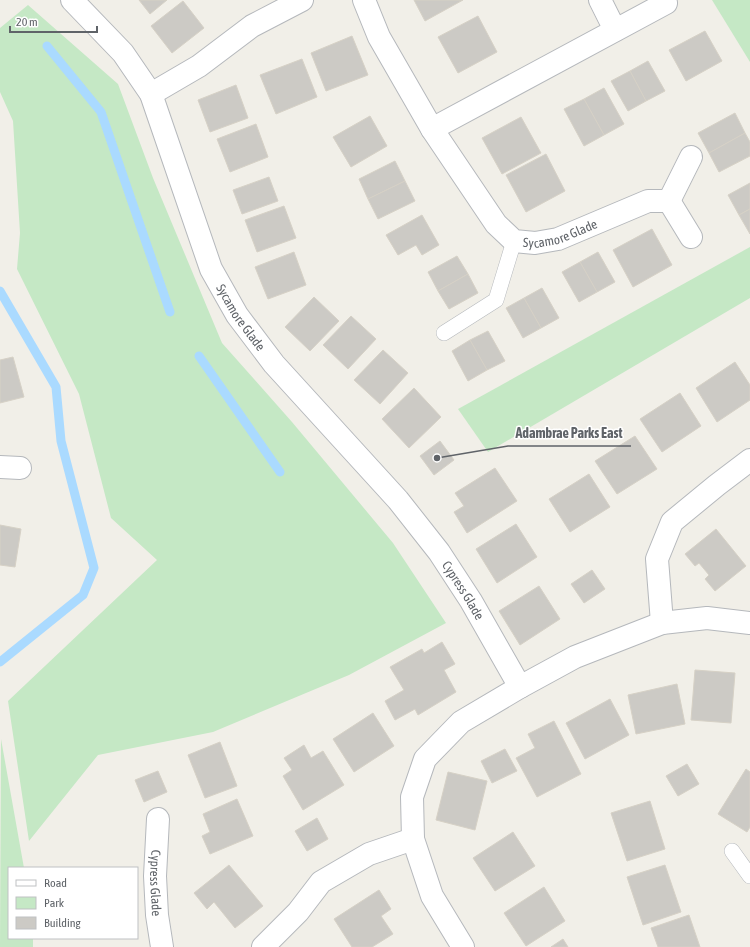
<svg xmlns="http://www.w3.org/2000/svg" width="750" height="947" viewBox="0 0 750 947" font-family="'Asap Condensed',sans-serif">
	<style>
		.green { fill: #c5e8c5 }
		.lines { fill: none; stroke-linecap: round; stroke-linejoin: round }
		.stream { stroke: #aadaff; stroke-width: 9 }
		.building { fill: #cccac5; stroke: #d6d1c6 }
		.service-casing { stroke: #b5b8bc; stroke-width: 16 }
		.minor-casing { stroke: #b5b8bc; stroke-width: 24 }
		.service { stroke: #fff; stroke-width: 15 }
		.minor { stroke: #fff; stroke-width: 22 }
		.labels { text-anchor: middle; stroke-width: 3; stroke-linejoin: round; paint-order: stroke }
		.street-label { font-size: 13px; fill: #5f6368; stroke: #fff }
		.leader { fill: none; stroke: #5f6368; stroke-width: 1.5 }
		.callout-dot { fill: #5f6368; stroke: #fff; stroke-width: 1.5 }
		.callout-label { font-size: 14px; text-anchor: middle; font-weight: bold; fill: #5f6368; stroke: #fff; stroke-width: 3; stroke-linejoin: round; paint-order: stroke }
	</style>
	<rect width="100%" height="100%" fill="#f1efe8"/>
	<g class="green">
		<polygon points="712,0 750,0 750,62"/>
		<polygon points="28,5 118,84 153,178 222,343 292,422 393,543 446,623 349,675 213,732 98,755 29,841 8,701 157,560 111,518 79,394 17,269 20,233 13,121 0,92 0,28"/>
		<polygon points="750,247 750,298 488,452 458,409"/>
		<polygon points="1,739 24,868 9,868 9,938 33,938 33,947 0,947"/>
	</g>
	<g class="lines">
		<g class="stream">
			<polyline points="47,46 101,112 170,312"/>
			<polyline points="0,291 56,387 61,441 94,568 83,595 0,662"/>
			<polyline points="199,356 280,472"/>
		</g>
	</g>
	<g class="building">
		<polygon points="139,0 167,0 150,14"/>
		<polygon points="414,0 463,0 425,21"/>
		<polygon points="183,1 204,28 172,53 151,26"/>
		<polygon points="478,16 497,52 458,73 438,37"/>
		<polygon points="705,31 722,61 686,81 669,50"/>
		<polygon points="352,36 368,75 326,91 311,53"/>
		<polygon points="302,59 317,97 276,114 260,75"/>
		<polygon points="648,61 665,91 646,101 630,71"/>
		<polygon points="630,71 646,101 628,111 611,81"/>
		<polygon points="236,85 248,118 210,132 198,100"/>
		<polygon points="604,88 624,124 604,135 584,99"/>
		<polygon points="584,99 604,135 584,146 564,109"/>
		<polygon points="735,113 745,133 709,153 698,133"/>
		<polygon points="370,116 387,146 351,167 333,137"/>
		<polygon points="521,117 541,153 502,174 482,138"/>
		<polygon points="256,124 268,157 230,172 217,139"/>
		<polygon points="745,133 750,142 750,156 719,172 709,153"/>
		<polygon points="546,154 565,191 526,212 506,175"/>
		<polygon points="395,161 405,181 368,199 359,179"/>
		<polygon points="269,177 278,201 242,214 233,190"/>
		<polygon points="405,181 415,201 378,219 368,199"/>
		<polygon points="750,183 750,209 739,215 728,195"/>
		<polygon points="284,206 296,238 257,252 245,220"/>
		<polygon points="750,209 750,234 739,215"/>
		<polygon points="422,215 439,245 422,255 416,245 398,255 386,235"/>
		<polygon points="652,229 672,265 633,287 613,250"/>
		<polygon points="294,252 306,285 268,299 255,267"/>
		<polygon points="598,252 615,282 597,292 580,262"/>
		<polygon points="457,256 468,274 438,291 428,272"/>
		<polygon points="580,262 597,292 579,302 562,272"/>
		<polygon points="468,274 478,293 449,309 438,291"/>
		<polygon points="542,288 559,318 541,328 524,298"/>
		<polygon points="314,297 339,321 310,351 285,327"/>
		<polygon points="524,298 541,328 523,338 506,308"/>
		<polygon points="351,316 376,339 348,369 323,345"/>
		<polygon points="488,331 505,361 487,370 470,340"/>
		<polygon points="470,340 487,370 468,381 452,351"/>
		<polygon points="383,350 408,373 380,404 354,380"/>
		<polygon points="13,357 24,397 0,403 0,360"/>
		<polygon points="735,362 750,385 750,400 717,422 696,388"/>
		<polygon points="414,388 441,417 409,448 382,419"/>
		<polygon points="680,393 701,426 662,452 640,419"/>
		<polygon points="635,436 657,469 617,494 595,461"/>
		<polygon points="440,441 454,460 434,475 420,456"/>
		<polygon points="495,468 517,501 467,533 454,512 464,506 455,493"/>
		<polygon points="589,474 610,507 570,532 549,499"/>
		<polygon points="516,524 537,557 497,583 476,549"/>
		<polygon points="0,525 21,529 15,567 0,565"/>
		<polygon points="716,529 746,566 715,591 705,579 709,575 699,563 695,566 685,554"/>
		<polygon points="592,570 605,589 584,603 571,584"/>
		<polygon points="539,586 560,619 520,645 499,611"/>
		<polygon points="442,642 455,664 444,670 456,692 418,715 415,709 395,720 385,701 404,690 390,667 422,649 424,653"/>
		<polygon points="695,670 735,673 731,723 691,720"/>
		<polygon points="677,684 685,724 636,734 628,695"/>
		<polygon points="610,699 629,735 585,759 566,723"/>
		<polygon points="373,713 394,746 354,772 333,739"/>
		<polygon points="554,721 581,774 537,797 516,758 535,748 528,734"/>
		<polygon points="220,742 237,786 205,798 188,755"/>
		<polygon points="304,745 311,758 323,751 344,785 303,810 283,776 292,770 284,758"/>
		<polygon points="505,749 517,771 492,783 481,761"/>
		<polygon points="687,764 699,784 678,796 666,776"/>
		<polygon points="746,769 750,772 750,827 747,832 718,814"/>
		<polygon points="158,771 167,792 144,802 135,780"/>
		<polygon points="448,772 487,781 475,830 436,820"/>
		<polygon points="237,799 253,836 210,854 202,836 210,832 203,814"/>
		<polygon points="650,801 665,849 627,861 611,813"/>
		<polygon points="317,818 328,839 307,851 295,831"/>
		<polygon points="513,832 535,866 495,891 473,858"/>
		<polygon points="229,865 263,906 235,928 214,902 207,909 194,893"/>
		<polygon points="665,865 681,912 643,925 627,877"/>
		<polygon points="544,887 565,921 526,946 504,913"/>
		<polygon points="379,890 391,909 381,916 393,934 372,947 352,947 334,919"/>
		<polygon points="689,915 700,947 658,947 651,928"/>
		<polygon points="563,939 568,947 551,947"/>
	</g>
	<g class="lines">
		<g class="service-casing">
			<g id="service">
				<polyline points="444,333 496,300 514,241"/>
				<polyline points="732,851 750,876"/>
			</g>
		</g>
		<g class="minor-casing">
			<g id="minor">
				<path id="s1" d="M72,0L123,53L151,94L211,269L237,315L274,364L398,500L439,552L471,601L520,687L575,657L662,623L707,618L750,623"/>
				<path id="s2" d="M364,0L379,37L432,129L496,224L514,241L535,243L558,239L648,201H669L691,237"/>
				<polyline points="600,0 615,30"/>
				<polyline points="151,94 199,66 252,26 302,0"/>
				<polyline points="432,129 666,3"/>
				<polyline points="669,201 691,157"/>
				<polyline points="0,467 20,468"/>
				<polyline points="662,623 657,559 672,522 717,485 750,460"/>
				<path id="s3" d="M158,819L155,876L157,915L162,947"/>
				<polyline points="263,947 298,912 321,882 369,854 413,839"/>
				<polyline points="463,947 432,896 413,839 412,797 425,759 461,722 520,687"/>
			</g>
		</g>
		<use href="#service" class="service"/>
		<use href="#minor" class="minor"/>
	</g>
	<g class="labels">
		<g class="street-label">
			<text dy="5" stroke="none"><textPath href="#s2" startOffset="333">Sycamore Glade</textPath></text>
			<text dy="5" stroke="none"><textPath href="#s1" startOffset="365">Sycamore Glade</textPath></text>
			<text dy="5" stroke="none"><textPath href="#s1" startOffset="718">Cypress Glade</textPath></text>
			<text dy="5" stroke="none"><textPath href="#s3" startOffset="64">Cypress Glade</textPath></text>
		</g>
	</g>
	<path class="leader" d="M437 458L508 446H631"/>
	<circle class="callout-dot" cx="437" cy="458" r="4"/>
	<g class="callout-label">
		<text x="569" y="438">Adambrae Parks East</text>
	</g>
	<rect x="8" y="867" width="130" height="72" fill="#ffffff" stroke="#bfc1c3"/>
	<rect x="16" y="880" width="20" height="6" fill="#ffffff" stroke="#bfc1c3"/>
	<text x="44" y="887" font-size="12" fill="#5f6368">Road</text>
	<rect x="16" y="897" width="20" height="12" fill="#c5e8c5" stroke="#bfc1c3"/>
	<text x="44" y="907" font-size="12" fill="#5f6368">Park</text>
	<rect x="16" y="917" width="20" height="12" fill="#cccac5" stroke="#bfc1c3"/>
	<text x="44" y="927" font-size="12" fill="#5f6368">Building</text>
	<path d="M10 26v6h87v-6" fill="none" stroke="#5f6368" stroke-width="2"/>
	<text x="16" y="26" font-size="12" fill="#5f6368" stroke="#ffffff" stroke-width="3" paint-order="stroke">20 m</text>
</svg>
